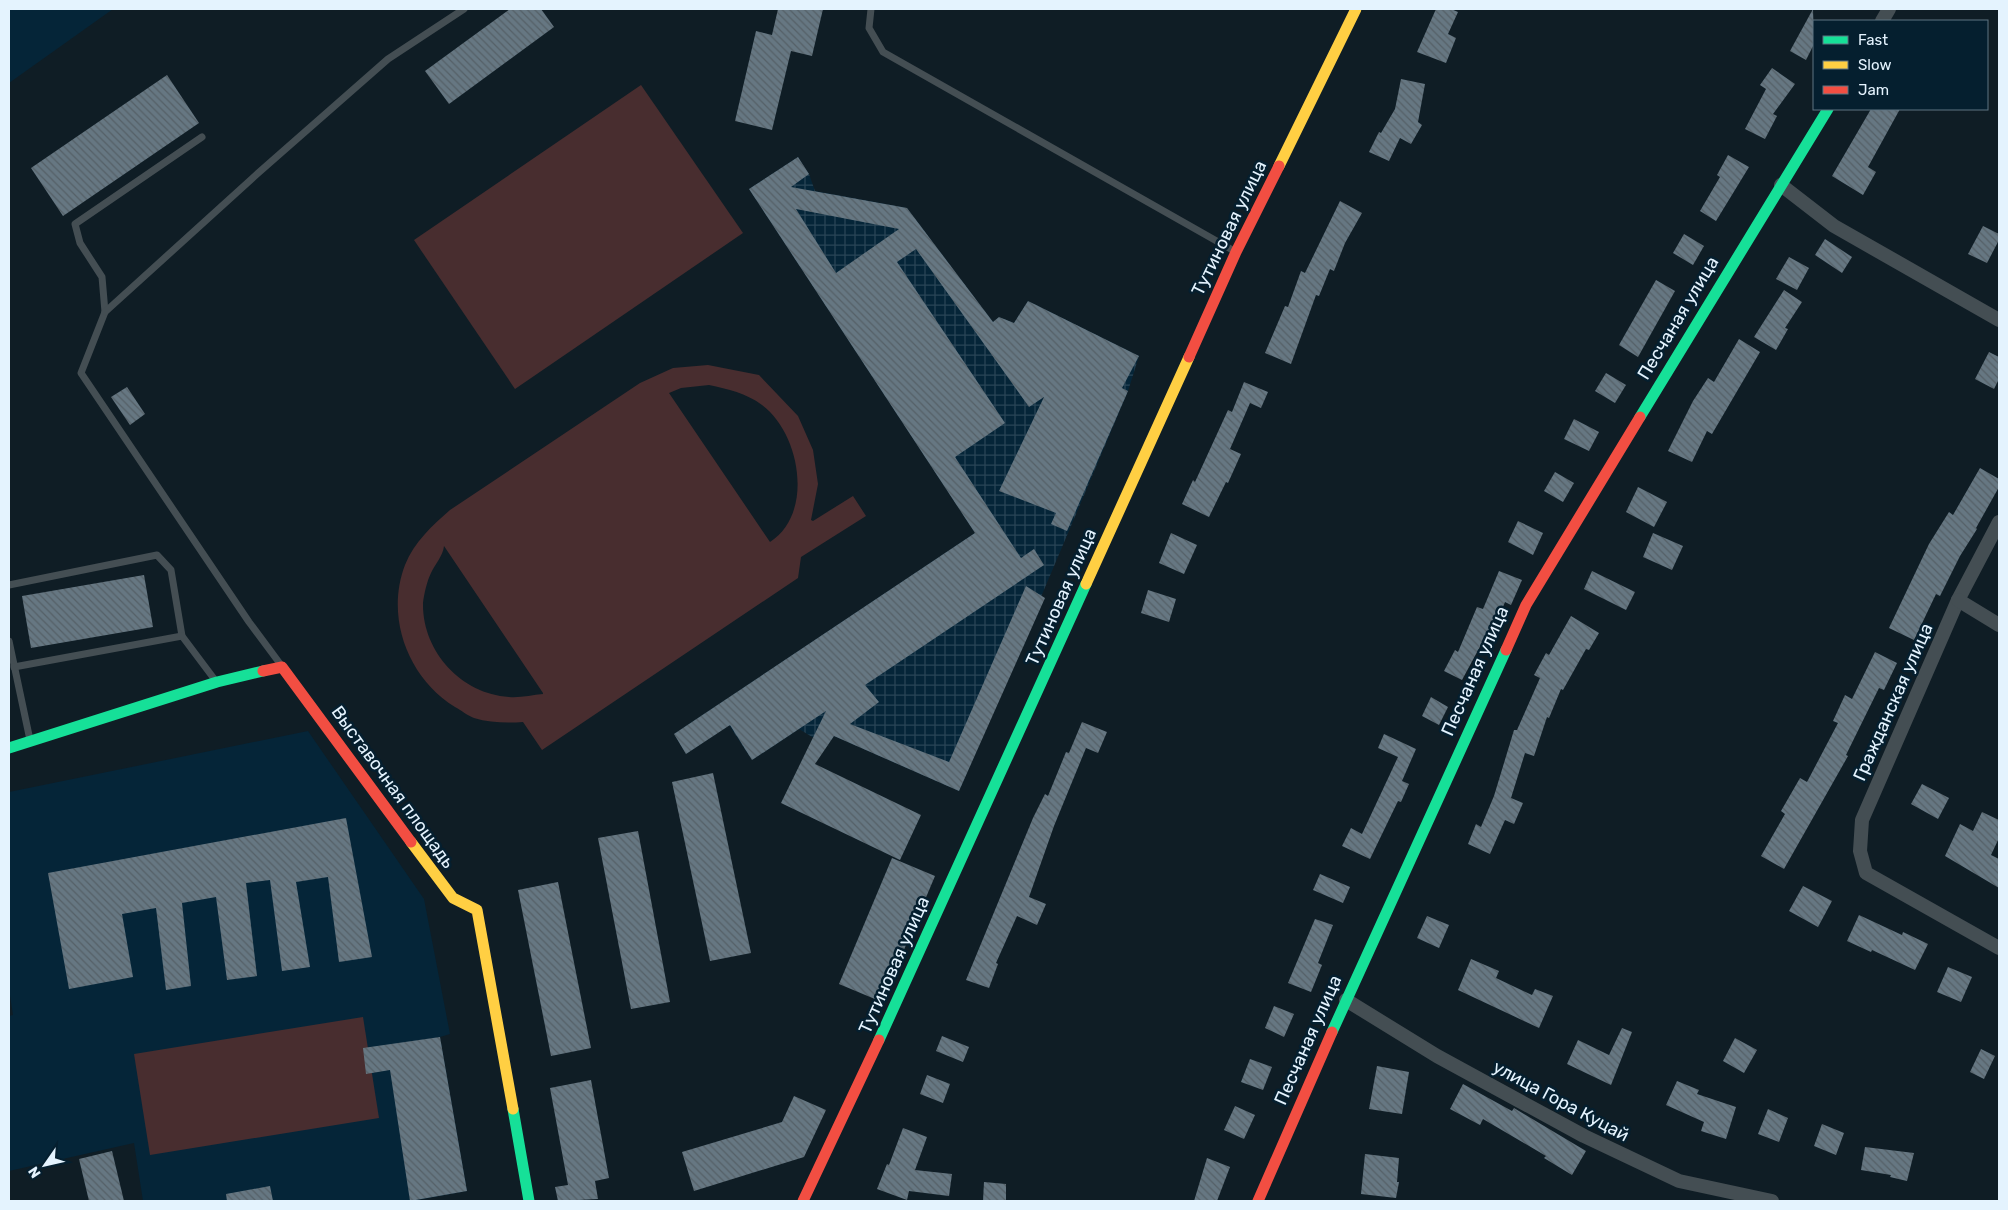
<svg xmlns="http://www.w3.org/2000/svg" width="2008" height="1210" viewBox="0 0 2008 1210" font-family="Rubik,sans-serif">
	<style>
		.built { fill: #052538 }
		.industrial { fill: url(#industrial-grid) }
		.pitch { fill: #482d2f; fill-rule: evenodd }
		.building { fill: url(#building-back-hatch); fill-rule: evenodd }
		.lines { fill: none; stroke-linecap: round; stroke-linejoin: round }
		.lane { stroke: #444e53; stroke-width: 7 }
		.street { stroke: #444e53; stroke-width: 14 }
		.fast { stroke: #16e098; stroke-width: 11 }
		.slow { stroke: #ffcf43; stroke-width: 11 }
		.jam { stroke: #f24e42; stroke-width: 11 }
		.labels { text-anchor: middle; stroke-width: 5; stroke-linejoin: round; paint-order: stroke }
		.street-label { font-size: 18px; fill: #e4f3fe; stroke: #051f2f }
	</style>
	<defs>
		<pattern id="industrial-grid" width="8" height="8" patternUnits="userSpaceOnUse" patternTransform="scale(1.25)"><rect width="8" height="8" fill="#052538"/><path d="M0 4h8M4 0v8" fill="none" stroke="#294556"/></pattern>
		<pattern id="building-back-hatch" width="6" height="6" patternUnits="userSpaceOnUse" patternTransform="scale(1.25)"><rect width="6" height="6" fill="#667782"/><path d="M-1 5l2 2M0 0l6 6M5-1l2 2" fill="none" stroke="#556067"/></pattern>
	</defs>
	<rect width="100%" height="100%" fill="#0f1d25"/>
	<g class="built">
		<polygon points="9,9 113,9 9,83"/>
		<polygon points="308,731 424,899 450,1034 440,1037 467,1191 412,1201 143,1201 134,1143 9,1171 9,1016 13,1015 9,989 9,792"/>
	</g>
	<polygon class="industrial" points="798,157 809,174 815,191 907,208 993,322 999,317 1014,323 1028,301 1139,356 1128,391 959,791 834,736 827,746 799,729 752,760 729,725 686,754 674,734 975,533 749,189"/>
	<g class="pitch">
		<polygon points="641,85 743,233 515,389 414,240"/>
		<path d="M708,365L759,375L798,416L813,450L818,484L811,520L813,521L853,496L866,516L801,557L798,578L542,750L523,722C508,723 490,723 474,718C468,716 461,710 455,707C408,678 385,617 405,565C414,542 432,526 450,510L640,383L673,368ZM709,385C728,389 746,393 762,405C801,434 814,514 770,542L669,393L681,388ZM444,546L543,693V694C532,695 520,698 509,697C461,694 422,651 423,603C424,594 427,581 431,573C435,564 443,556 444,546Z"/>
		<polygon points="363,1017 379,1118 150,1155 134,1054"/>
	</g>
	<g class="building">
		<polygon points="510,9 541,9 554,27 449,104 425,71"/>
		<polygon points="778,9 823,9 812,56 791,51 772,130 735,121 756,31 772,35"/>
		<polygon points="1436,9 1451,9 1458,12 1448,34 1456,38 1446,63 1417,52"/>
		<polygon points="1813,9 1814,44 1806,60 1790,51"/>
		<polygon points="1772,68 1795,84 1773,114 1777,116 1765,139 1745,129 1766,89 1760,85"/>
		<polygon points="167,75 199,123 63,216 31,168"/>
		<polygon points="1401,79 1425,84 1418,122 1422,125 1411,144 1400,138 1389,161 1369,152 1379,132 1381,133 1395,109"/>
		<polygon points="1871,109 1900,109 1868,167 1876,172 1863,195 1832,176"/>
		<polygon points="1728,155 1749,167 1716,221 1700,211 1720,177 1717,175"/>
		<path d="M798,157L809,174L791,187L907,208L993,322L999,317L1014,323L1028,301L1139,356L1122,388L1128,391L1067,531L1051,524L1056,513L999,491L1044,397L1029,407L916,249L897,262L1005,423L955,457L1021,558L1034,549L1044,565L865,685L879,702L850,724L949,762L1026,586L1045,598L959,791L834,736L815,764L921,815L900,860L781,803L826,711L752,760L730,725L686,754L674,734L975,533L749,189ZM796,209L899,229L836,273Z"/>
		<polygon points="1340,201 1362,213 1345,243 1334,271 1330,269 1319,296 1316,295 1291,364 1265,353 1285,306 1288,307 1301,271 1305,273"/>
		<polygon points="1983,226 1999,234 1999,240 1987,263 1968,254"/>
		<polygon points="1684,234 1704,246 1693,265 1673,253"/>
		<polygon points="1825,239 1852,257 1842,273 1815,255"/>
		<polygon points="1789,257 1809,268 1797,290 1776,279"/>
		<polygon points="1656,280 1675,291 1638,357 1619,345"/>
		<polygon points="1784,290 1802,302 1785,328 1788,329 1776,350 1754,337"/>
		<polygon points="1739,339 1760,352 1712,434 1707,431 1692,462 1668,451 1693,401 1708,378 1714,382"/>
		<polygon points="1989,352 1999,357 1999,379 1994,389 1975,379"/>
		<polygon points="1606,373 1626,385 1615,403 1595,391"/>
		<polygon points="1244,382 1268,392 1261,408 1250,403 1230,449 1241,454 1228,483 1226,482 1209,517 1182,504 1193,480 1195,482 1228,410 1232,412"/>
		<polygon points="127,387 145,414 130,425 111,397"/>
		<polygon points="1574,419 1599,432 1589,451 1564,439"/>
		<polygon points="1980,468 1999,479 1999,487 1976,528 1977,529 1960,556 1940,596 1936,594 1914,640 1889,628 1929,544 1949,512 1953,515"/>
		<polygon points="1555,472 1574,483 1563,502 1544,491"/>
		<polygon points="1638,487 1667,502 1654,527 1626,512"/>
		<polygon points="1518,521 1543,533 1533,555 1508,542"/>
		<polygon points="1171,533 1197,545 1184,574 1159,563"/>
		<polygon points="1653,533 1683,546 1672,570 1643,557"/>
		<polygon points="1499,571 1522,580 1511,605 1505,602 1488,643 1483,641 1462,680 1444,671 1455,650 1458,652 1477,607 1483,609"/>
		<polygon points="1592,571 1635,592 1626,610 1584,589"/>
		<polygon points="144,575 153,627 31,648 22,596"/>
		<polygon points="1148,590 1176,599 1169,622 1141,613"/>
		<polygon points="1571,616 1599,633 1589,650 1586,649 1563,690 1561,689 1549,718 1547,717 1534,756 1525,753 1511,798 1523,803 1514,824 1505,820 1490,854 1468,844 1476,824 1481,827 1494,796 1514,730 1517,730 1540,678 1534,675 1546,653 1549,655"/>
		<polygon points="1875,652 1897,663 1884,690 1879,688 1846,755 1848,756 1784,869 1761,856 1785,814 1781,811 1800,778 1807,782 1838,723 1833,721 1845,695 1852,699"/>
		<polygon points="1431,697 1448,707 1439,725 1422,716"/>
		<polygon points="1082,722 1107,732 1098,753 1086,748 1054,826 1029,897 1046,904 1037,925 1017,916 996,963 998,964 989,988 966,980 1033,818 1045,794 1048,796 1066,752 1069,753"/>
		<polygon points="1384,734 1416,749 1402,781 1409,784 1401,802 1398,801 1370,859 1342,846 1351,828 1362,834 1398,757 1378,748"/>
		<polygon points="713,773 751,953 710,961 672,782"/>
		<polygon points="1922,784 1949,798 1938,819 1911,804"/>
		<polygon points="1982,812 1999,820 1999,838 1991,855 1999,859 1999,888 1945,856 1960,824 1973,831"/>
		<polygon points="346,818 372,957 339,962 328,877 296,882 310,967 282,971 270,880 246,883 257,976 227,980 216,897 182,903 191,986 166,990 156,908 122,914 133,977 69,989 48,873"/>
		<polygon points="638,831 670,1002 631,1009 598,838"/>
		<polygon points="892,858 935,876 882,1002 839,984"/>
		<polygon points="1320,874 1350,887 1343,903 1313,890"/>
		<polygon points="558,882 591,1048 551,1056 518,890"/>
		<polygon points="1803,886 1832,901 1818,927 1789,911"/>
		<polygon points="1859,915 1902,935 1903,932 1928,944 1915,970 1872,950 1871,952 1847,941"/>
		<polygon points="1427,916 1449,925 1439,948 1417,938"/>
		<polygon points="1315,919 1333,925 1318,963 1322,965 1311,992 1288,983"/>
		<polygon points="1471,959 1499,971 1496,978 1532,995 1535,989 1553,996 1539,1028 1458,990"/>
		<polygon points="1948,967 1972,977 1961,1002 1937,992"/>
		<polygon points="1274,1006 1294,1014 1284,1037 1265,1028"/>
		<polygon points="1622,1028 1632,1032 1611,1085 1567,1064 1578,1040 1609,1055"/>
		<polygon points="942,1036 969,1047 963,1062 936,1051"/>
		<polygon points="440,1037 467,1191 410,1201 390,1070 366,1074 363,1048"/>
		<polygon points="1735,1038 1757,1050 1744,1073 1723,1061"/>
		<polygon points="1981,1049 1995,1056 1984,1079 1970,1072"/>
		<polygon points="1250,1059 1272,1067 1263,1090 1241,1082"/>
		<polygon points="1377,1066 1409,1072 1402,1114 1369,1109"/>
		<polygon points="927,1075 950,1084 943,1103 920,1094"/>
		<polygon points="591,1080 609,1178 595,1181 598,1199 558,1201 555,1187 568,1185 550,1088"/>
		<polygon points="1677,1081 1699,1090 1697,1094 1736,1107 1726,1139 1701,1131 1704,1122 1666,1105"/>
		<polygon points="1463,1084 1512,1111 1514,1108 1586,1151 1572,1175 1544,1158 1546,1156 1483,1119 1480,1125 1450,1109"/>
		<polygon points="794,1096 826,1110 804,1157 694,1191 682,1152 782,1122"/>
		<polygon points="1235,1106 1255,1115 1244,1139 1224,1130"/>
		<polygon points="1768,1109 1788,1118 1779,1142 1758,1134"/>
		<polygon points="1822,1124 1844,1133 1836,1155 1814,1146"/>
		<polygon points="903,1128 927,1137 915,1170 952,1174 949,1196 909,1191 907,1200 877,1189 887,1164 889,1165"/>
		<polygon points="1865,1147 1914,1153 1907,1181 1890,1177 1891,1175 1861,1170"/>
		<polygon points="112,1151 124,1201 89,1201 79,1159"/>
		<polygon points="1365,1154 1399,1158 1397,1182 1399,1182 1396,1198 1361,1194"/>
		<polygon points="1207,1158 1230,1167 1217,1201 1194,1201"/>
		<polygon points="984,1182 1006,1184 1006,1201 983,1201"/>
		<polygon points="270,1186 273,1201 227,1201 226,1194"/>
	</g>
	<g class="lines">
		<g class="lane">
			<polyline points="871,9 869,28 883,52 1236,252"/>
			<polyline points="202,137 75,224 80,243 102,277 105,312 81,373 249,622 281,665"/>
			<polyline points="105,312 256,175 388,59 464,9"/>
			<polyline points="9,585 157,555 171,570 182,636 215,680"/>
			<polyline points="9,641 30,740"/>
			<polyline points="14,667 182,636"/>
		</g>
		<g class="street">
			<polyline points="1882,21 1889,9"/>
			<polyline points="1781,185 1834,226 1999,320"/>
			<polyline points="1999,522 1958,600 1862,820 1860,851 1866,873 1999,948"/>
			<polyline points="1958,600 1999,625"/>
			<polyline points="1346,1000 1437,1056 1584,1136 1679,1181 1772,1201"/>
		</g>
		<g class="fast">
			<polyline points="1640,417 1828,109"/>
			<polyline points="9,748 217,682 263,671"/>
			<polyline points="1332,1032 1506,650"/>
			<polyline points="879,1040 1086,584"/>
			<polyline points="513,1109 529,1201"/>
		</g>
		<g class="slow">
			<polyline points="1279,166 1356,9"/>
			<polyline points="1086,584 1189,357"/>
			<polyline points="411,842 453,898 477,910 513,1109"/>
		</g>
		<g class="jam">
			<polyline points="1189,357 1236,252 1279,166"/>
			<polyline points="1506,650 1526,605 1640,417"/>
			<polyline points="263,671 282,667 411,842"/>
			<polyline points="803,1201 879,1040"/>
			<polyline points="1258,1201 1332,1032"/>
		</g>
	</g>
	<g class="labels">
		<g class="street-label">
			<text transform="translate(1229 228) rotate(-64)" y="6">Тутиновая улица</text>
			<text transform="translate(1678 318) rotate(-59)" y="6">Песчаная улица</text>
			<text transform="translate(1061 597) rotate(-66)" y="6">Тутиновая улица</text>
			<text transform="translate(1475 671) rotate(-66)" y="6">Песчаная улица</text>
			<text transform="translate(1893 702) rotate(-66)" y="6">Гражданская улица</text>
			<text transform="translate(393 787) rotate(54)" y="6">Выставочная площадь</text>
			<text transform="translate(894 965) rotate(-66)" y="6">Тутиновая улица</text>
			<text transform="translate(1308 1040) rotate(-66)" y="6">Песчаная улица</text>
			<text transform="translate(1561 1101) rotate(28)" y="6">улица Гора Куцай</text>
		</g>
	</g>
	<rect width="2008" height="1210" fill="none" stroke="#e4f3fe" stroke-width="20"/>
	<rect x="1813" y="20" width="175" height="90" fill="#051f2f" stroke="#5e7482"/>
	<rect x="1823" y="36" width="25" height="8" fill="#16e098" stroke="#5e7482"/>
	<text x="1858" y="45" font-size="15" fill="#e4f3fe">Fast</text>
	<rect x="1823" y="61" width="25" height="8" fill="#ffcf43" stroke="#5e7482"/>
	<text x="1858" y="70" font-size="15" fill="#e4f3fe">Slow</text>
	<rect x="1823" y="86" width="25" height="8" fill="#f24e42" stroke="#5e7482"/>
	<text x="1858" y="95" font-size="15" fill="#e4f3fe">Jam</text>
	<g transform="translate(45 1165) rotate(236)" stroke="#051f2f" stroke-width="4" paint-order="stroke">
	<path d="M0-4L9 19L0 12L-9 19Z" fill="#e4f3fe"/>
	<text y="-8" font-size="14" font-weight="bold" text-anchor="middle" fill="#e4f3fe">N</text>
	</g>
</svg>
